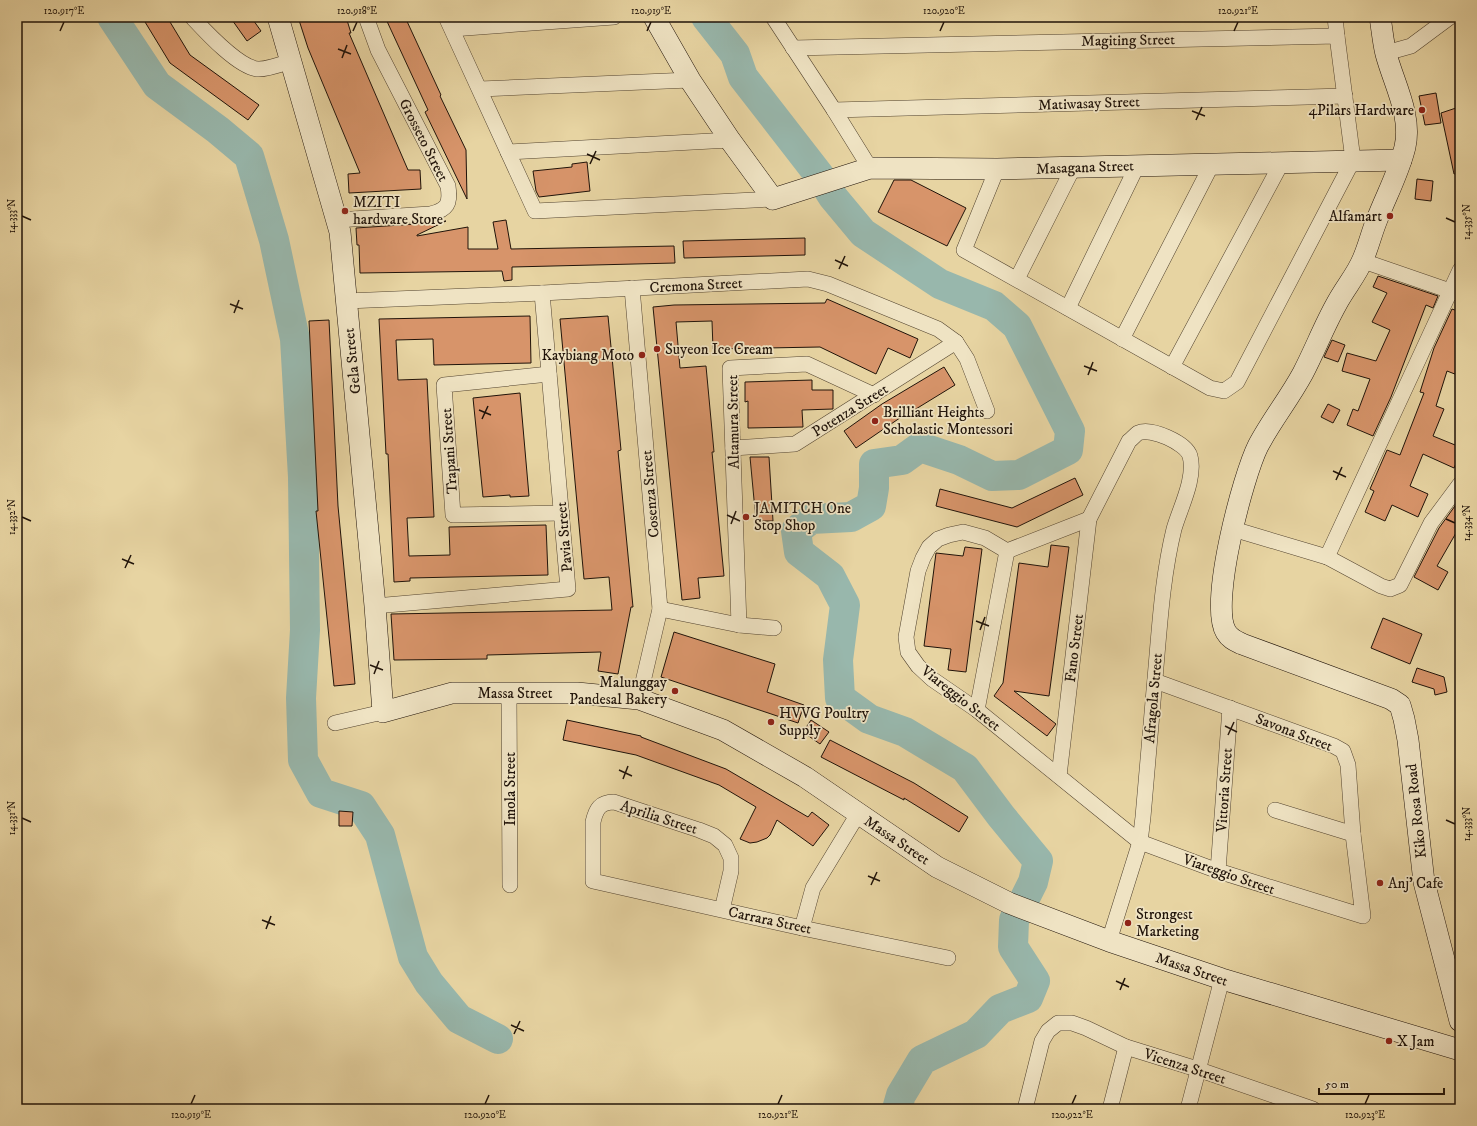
<svg xmlns="http://www.w3.org/2000/svg" width="1477" height="1126" viewBox="0 0 1477 1126" font-family="'IM FELL DW Pica',serif">
	<style>
		.lines { fill: none; stroke-linecap: round; stroke-linejoin: round }
		.river { stroke: #98b7ac; stroke-width: 30 }
		.building { fill: #d7946a; stroke: #201309 }
		.street-casing { stroke: #52432f; stroke-width: 16 }
		.secondary-casing { stroke: #201309; stroke-width: 22 }
		.street { stroke: #efe3c3; stroke-width: 15 }
		.secondary { stroke: #efe3c3; stroke-width: 21 }
		.ticks { fill: none; stroke: #201309; stroke-width: 1.5 }
		.poi-dot { fill: #8f2418; stroke: #efe3c3; stroke-width: 1.5 }
		.labels { text-anchor: middle; stroke-width: 3.5; stroke-linejoin: round; paint-order: stroke }
		.street-label { font-size: 15px; fill: #201309; stroke: #efe3c3 }
		.poi-label { font-size: 15px; fill: #201309; stroke: #efe3c3; text-anchor: start }
		.neatline { fill: none; stroke: #201309; stroke-width: 1.5 }
		.ticks-label { font-size: 10px; text-anchor: middle; fill: #201309 }
	</style>
	<rect width="100%" height="100%" fill="#e7d4a2"/>
	<filter id="stains"><feTurbulence type="fractalNoise" baseFrequency=".005" numOctaves="4"/><feColorMatrix values="0 0 0 0 .2 0 0 0 0 .09 0 0 0 0 .02 0 0 0 .5 -.17"/></filter>
	<radialGradient id="worn" r=".72"><stop offset=".6" stop-color="#630" stop-opacity="0"/><stop offset="1" stop-color="#630" stop-opacity=".3"/></radialGradient>
	<g class="lines">
		<g class="river">
			<polyline points="112,17 157,85 218,130 249,156 274,240 295,339 303,477 305,630 301,698 303,760 321,793 361,806 380,835 413,957 429,983 459,1019 498,1039"/>
			<polyline points="706,17 735,54 743,77 819,175 833,197 863,233 940,284 994,306 1017,326 1070,431 1068,450 1019,475 992,476 959,460 920,447 902,460 874,464 874,488 871,506 851,517 811,519 796,531 799,552 830,576 845,605 838,660 840,698 869,719 905,732 965,768 1001,816 1038,861 1033,882 1014,920 1013,947 1035,981 1028,998 1000,1009 976,1034 922,1060 901,1095 897,1109"/>
		</g>
	</g>
	<g class="building">
		<polygon points="142,17 167,17 190,55 259,105 248,120 170,63"/>
		<polygon points="230,17 251,17 261,31 247,41"/>
		<polygon points="298,17 346,17 351,33 349,33 408,170 420,170 421,189 349,193 348,174 360,173 308,48"/>
		<polygon points="385,17 405,17 441,95 440,96 466,150 467,199 425,112 428,110"/>
		<polygon points="1436,93 1441,123 1425,125 1419,96"/>
		<polygon points="1456,108 1460,121 1460,173 1454,174 1441,113"/>
		<polygon points="587,162 590,191 539,197 536,191 533,171 572,167 572,164"/>
		<polygon points="1417,179 1433,181 1431,201 1415,199"/>
		<polygon points="894,180 911,180 966,208 947,246 878,212"/>
		<polygon points="506,220 511,249 674,246 675,263 512,267 512,280 504,281 502,271 360,273 359,245 357,245 356,228 431,223 446,221 417,235 417,236 468,227 468,249 498,249 493,222"/>
		<polygon points="805,238 805,255 684,258 683,241"/>
		<polygon points="1378,276 1438,296 1433,308 1426,305 1391,397 1373,436 1347,425 1353,409 1358,411 1370,379 1342,371 1347,353 1376,361 1390,330 1372,322 1387,293 1373,287"/>
		<polygon points="827,299 918,339 910,358 888,348 876,374 820,347 713,349 712,321 676,322 680,368 706,366 714,452 712,452 724,576 698,578 700,598 682,600 653,307 674,305 825,303"/>
		<polygon points="1452,309 1460,312 1460,376 1447,371 1436,406 1444,409 1433,436 1460,447 1460,454 1454,468 1423,454 1410,486 1428,494 1418,517 1392,505 1385,521 1365,512 1374,491 1370,489 1387,450 1400,455 1424,393 1420,392 1434,348"/>
		<polygon points="530,316 531,363 434,365 433,339 396,340 398,380 427,379 434,517 407,518 409,556 450,555 449,527 546,525 548,575 410,578 410,581 394,582 388,454 386,454 379,319"/>
		<polygon points="608,316 621,450 618,451 633,607 631,607 618,674 598,671 601,652 487,655 487,659 394,660 391,614 612,610 609,577 584,579 560,319"/>
		<polygon points="329,320 338,506 355,684 334,686 316,511 318,511 309,321"/>
		<polygon points="1332,340 1345,345 1338,362 1324,357"/>
		<polygon points="944,367 955,385 911,412 910,411 856,448 844,431 882,404"/>
		<polygon points="812,380 812,390 833,390 833,409 802,410 803,427 748,428 748,401 745,402 745,382"/>
		<polygon points="520,393 529,496 510,497 510,495 483,497 473,398"/>
		<polygon points="1328,404 1340,410 1333,423 1321,417"/>
		<polygon points="750,457 769,457 773,521 756,521"/>
		<polygon points="1075,478 1083,495 1017,527 936,506 940,489 1012,508"/>
		<polygon points="1460,499 1460,526 1437,566 1448,572 1438,590 1414,577 1439,528"/>
		<polygon points="1051,545 1069,547 1049,696 1014,691 1056,724 1047,736 994,696 1003,683 1019,563 1048,567"/>
		<polygon points="965,547 982,549 966,672 948,670 951,649 924,646 936,553 963,556"/>
		<polygon points="1383,618 1422,634 1410,664 1371,648"/>
		<polygon points="674,632 775,664 767,692 804,705 798,723 661,677"/>
		<polygon points="1417,668 1444,677 1447,692 1435,695 1434,689 1412,682"/>
		<polygon points="567,720 641,736 641,737 726,769 808,817 812,812 829,825 813,846 777,820 770,835 767,838 757,842 750,843 740,839 756,807 719,785 636,755 563,740"/>
		<polygon points="811,720 829,732 820,744 803,732"/>
		<polygon points="830,740 914,783 968,817 959,832 904,798 904,800 821,757"/>
		<polygon points="339,811 353,812 352,826 339,826"/>
	</g>
	<g class="lines">
		<g class="street-casing">
			<g id="street">
				<path d="M192,17C206,32 237,66 257,69C266,70 282,64 291,61"/>
				<polyline points="446,17 535,211 773,199"/>
				<polyline points="773,17 834,110 870,168"/>
				<polyline points="1335,17 1337,36"/>
				<polyline points="452,29 614,17"/>
				<polyline points="793,48 1337,36 1353,160 1237,382 1224,391 1210,388 964,250 997,169"/>
				<polyline points="1386,53 1411,46 1450,17"/>
				<polyline points="480,89 690,80"/>
				<polyline points="834,110 1345,96"/>
				<polyline points="508,152 730,140"/>
				<path d="M337,220L430,214C447,210 451,204 448,186L378,50L366,17"/>
				<polyline points="1363,261 1459,294"/>
				<polyline points="1017,279 1073,168"/>
				<polyline points="632,288 660,609 639,699"/>
				<polyline points="346,301 542,293 808,279 828,284 938,329 956,342 967,359 987,411"/>
				<polyline points="1068,308 1137,166"/>
				<polyline points="1122,339 1212,164"/>
				<polyline points="1172,367 1282,162"/>
				<polyline points="549,374 444,385 453,515 562,513"/>
				<polyline points="733,448 795,444 956,342"/>
				<polyline points="1089,519 1007,551 985,538 963,532 949,535 938,539 929,547 923,558 918,571 906,637 908,652 918,666 932,679 977,710 1140,842 1218,871 1363,916 1353,834 1348,765 1343,751 1334,746 1155,681"/>
				<polyline points="1233,529 1327,557 1381,586 1390,589 1400,585 1431,523 1460,484"/>
				<polyline points="1327,557 1460,270"/>
				<polyline points="375,606 568,589 542,293"/>
				<polyline points="660,609 739,625 774,628"/>
				<polyline points="739,625 730,368 807,364 874,395"/>
				<polyline points="509,693 510,885"/>
				<polyline points="977,710 1007,551"/>
				<polyline points="335,723 383,712"/>
				<path d="M1059,776L1089,519L1129,441C1132,439 1135,435 1138,433C1151,427 1186,443 1190,456C1196,478 1180,508 1174,529C1163,574 1160,620 1156,667C1152,717 1147,767 1143,817L1140,842L1109,941"/>
				<polyline points="1275,810 1353,834"/>
				<polyline points="1218,871 1230,708"/>
				<path d="M722,910L731,871V858L725,845L714,836L699,830L614,802C600,802 596,809 593,822V881L802,928L948,958"/>
				<polyline points="802,928 813,888 858,814"/>
				<polyline points="1025,1109 1042,1041 1048,1031 1058,1023 1072,1023 1086,1028 1126,1047 1197,1069 1313,1109"/>
				<polyline points="1110,1109 1126,1047"/>
				<polyline points="1188,1109 1222,979"/>
			</g>
		</g>
		<g class="secondary-casing">
			<g id="secondary">
				<polyline points="278,17 340,232 375,606 383,712 452,693 577,693 639,699 723,730 805,777 937,867 1009,903 1109,941 1222,979 1460,1050"/>
				<polyline points="654,17 690,80 730,140 773,199 870,168 997,169 1401,160"/>
				<path d="M1380,17C1382,29 1383,42 1386,54C1394,84 1412,115 1405,147C1399,172 1387,194 1378,217C1372,231 1369,245 1363,259C1357,274 1345,288 1337,303C1324,326 1315,350 1303,373C1289,399 1271,421 1258,446C1243,476 1209,604 1226,632C1230,639 1236,641 1242,644L1391,699L1400,705L1404,719L1408,740L1424,882L1460,1021"/>
			</g>
		</g>
		<use href="#street" class="street"/>
		<use href="#secondary" class="secondary"/>
	</g>
	<path class="ticks" d="M60,31L64,22M353,31L357,22M647,31L651,22M940,31L944,22M1234,31L1238,22M338,49L351,54M342,58L347,45M1192,111L1205,116M1196,120L1202,107M587,154L600,160M590,164L596,151M22,216L31,220M1446,218L1455,222M835,260L848,266M839,269L845,256M230,304L243,309M234,313L239,300M1084,366L1097,371M1088,375L1093,362M479,410L491,415M482,419L488,406M1333,471L1346,477M1336,480L1342,467M727,515L740,521M22,517L31,521M1446,519L1455,523M731,524L736,511M122,559L134,564M125,568L131,555M976,621L989,626M980,630L985,617M370,665L383,670M374,674L379,661M1225,726L1237,732M1228,735L1234,722M619,770L632,776M623,779L628,766M22,818L31,822M1446,820L1455,824M868,876L880,881M871,885L877,872M262,920L275,925M266,929L271,916M1116,981L1129,987M1120,990L1125,978M511,1025L524,1031M514,1034L520,1021M191,1104L195,1095M485,1104L489,1095M778,1104L782,1095M1072,1104L1076,1095M1365,1104L1369,1095"/>
	<g class="poi-dot">
		<circle cx="1422" cy="110" r="4"/>
		<circle cx="345" cy="211" r="4"/>
		<circle cx="1390" cy="216" r="4"/>
		<circle cx="657" cy="349" r="4"/>
		<circle cx="642" cy="355" r="4"/>
		<circle cx="875" cy="421" r="4"/>
		<circle cx="746" cy="517" r="4"/>
		<circle cx="675" cy="691" r="4"/>
		<circle cx="771" cy="722" r="4"/>
		<circle cx="1380" cy="883" r="4"/>
		<circle cx="1128" cy="923" r="4"/>
		<circle cx="1389" cy="1041" r="4"/>
	</g>
	<g class="labels">
		<g class="street-label">
			<text transform="translate(1128 40) rotate(-1)" y="5">Magiting Street</text>
			<text transform="translate(1089 103) rotate(-2)" y="5">Matiwasay Street</text>
			<text transform="translate(424 140) rotate(63)" y="5">Grosseto Street</text>
			<text transform="translate(1085 167) rotate(-2)" y="5">Masagana Street</text>
			<text transform="translate(696 285) rotate(-3)" y="5">Cremona Street</text>
			<text transform="translate(352 361) rotate(-96)" y="5">Gela Street</text>
			<text transform="translate(850 410) rotate(-32)" y="5">Potenza Street</text>
			<text transform="translate(733 422) rotate(-91)" y="5">Altamura Street</text>
			<text transform="translate(449 451) rotate(-94)" y="5">Trapani Street</text>
			<text transform="translate(650 494) rotate(-95)" y="5">Cosenza Street</text>
			<text transform="translate(564 537) rotate(-95)" y="5">Pavia Street</text>
			<text transform="translate(1074 648) rotate(-83)" y="5">Fano Street</text>
			<text x="515" y="698">Massa Street</text>
			<text transform="translate(961 698) rotate(38)" y="5">Viareggio Street</text>
			<text transform="translate(1153 698) rotate(-85)" y="5">Afragola Street</text>
			<text transform="translate(1294 732) rotate(21)" y="5">Savona Street</text>
			<text transform="translate(510 789) rotate(-90)" y="5">Imola Street</text>
			<text transform="translate(1224 790) rotate(-86)" y="5">Vittoria Street</text>
			<text transform="translate(1416 811) rotate(-96)" y="5">Kiko Rosa Road</text>
			<text transform="translate(659 817) rotate(18)" y="5">Aprilia Street</text>
			<text transform="translate(897 840) rotate(34)" y="5">Massa Street</text>
			<text transform="translate(1229 874) rotate(19)" y="5">Viareggio Street</text>
			<text transform="translate(770 920) rotate(12)" y="5">Carrara Street</text>
			<text transform="translate(1192 969) rotate(19)" y="5">Massa Street</text>
			<text transform="translate(1185 1066) rotate(18)" y="5">Vicenza Street</text>
		</g>
		<g class="poi-label">
			<text x="1414" y="115" text-anchor="end">4Pilars Hardware</text>
			<text x="353" y="207">MZITI<tspan x="353" dy="17">hardware Store</tspan></text>
			<text x="1382" y="221" text-anchor="end">Alfamart</text>
			<text x="665" y="354">Suyeon Ice Cream</text>
			<text x="634" y="360" text-anchor="end">Kaybiang Moto</text>
			<text x="883" y="417">Brilliant Heights<tspan x="883" dy="17">Scholastic Montessori</tspan></text>
			<text x="754" y="513">JAMITCH One<tspan x="754" dy="17">Stop Shop</tspan></text>
			<text x="667" y="687" text-anchor="end">Malunggay<tspan x="667" dy="17">Pandesal Bakery</tspan></text>
			<text x="779" y="718">HVVG Poultry<tspan x="779" dy="17">Supply</tspan></text>
			<text x="1388" y="888">Anj' Cafe</text>
			<text x="1136" y="919">Strongest<tspan x="1136" dy="17">Marketing</tspan></text>
			<text x="1397" y="1046">X Jam</text>
		</g>
	</g>
	<rect width="1477" height="1126" fill="none" stroke="#e7d4a2" stroke-width="44"/>
	<path d="M1319 1088v6h125v-6" fill="none" stroke="#201309" stroke-width="2"/>
	<text x="1325" y="1088" font-size="12" fill="#201309" stroke="#efe3c3" stroke-width="3" paint-order="stroke">50 m</text>
	<rect x="22" y="22" width="1433" height="1082" class="neatline"/>
	<g class="ticks-label">
		<text x="64" y="14">120.917°E</text>
		<text x="357" y="14">120.918°E</text>
		<text x="651" y="14">120.919°E</text>
		<text x="944" y="14">120.920°E</text>
		<text x="1238" y="14">120.921°E</text>
		<text transform="translate(11 216) rotate(-90)" y="4">14.333°N</text>
		<text transform="translate(1466 222) rotate(-90)" y="4">14.335°N</text>
		<text transform="translate(11 517) rotate(-90)" y="4">14.332°N</text>
		<text transform="translate(1466 523) rotate(-90)" y="4">14.334°N</text>
		<text transform="translate(11 818) rotate(-90)" y="4">14.331°N</text>
		<text transform="translate(1466 824) rotate(-90)" y="4">14.333°N</text>
		<text x="191" y="1118">120.919°E</text>
		<text x="485" y="1118">120.920°E</text>
		<text x="778" y="1118">120.921°E</text>
		<text x="1072" y="1118">120.922°E</text>
		<text x="1365" y="1118">120.923°E</text>
	</g>
	<rect width="100%" height="100%" filter="url(#stains)"/>
	<rect width="100%" height="100%" fill="url(#worn)"/>
</svg>
